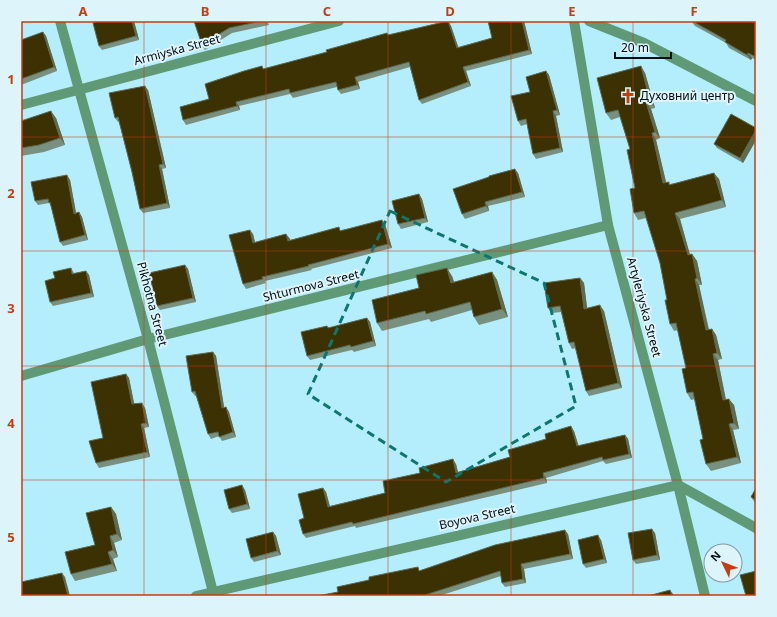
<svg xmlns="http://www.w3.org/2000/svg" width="777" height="617" viewBox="0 0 777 617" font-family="'Noto Sans',sans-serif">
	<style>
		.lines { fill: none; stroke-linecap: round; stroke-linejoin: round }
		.minor { stroke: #5f9976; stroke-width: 10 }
		.wall { fill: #789080 }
		.shaded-wall { fill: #5f6a4e }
		.building { fill: #3b3103; stroke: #5f6a4e }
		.marked { fill: none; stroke: #0f766e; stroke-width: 3; stroke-dasharray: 8 5; stroke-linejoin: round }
		.grid { fill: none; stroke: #c53d0f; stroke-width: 1; stroke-opacity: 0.55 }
		.labels { text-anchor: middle; stroke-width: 4; stroke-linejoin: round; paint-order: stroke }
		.street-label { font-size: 12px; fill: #000e14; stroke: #def4fb }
		.poi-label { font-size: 12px; fill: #000e14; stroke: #def4fb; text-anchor: start }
		.neatline { fill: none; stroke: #c53d0f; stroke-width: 1.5 }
		.grid-label { font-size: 13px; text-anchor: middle; font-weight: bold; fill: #c53d0f }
	</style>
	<rect width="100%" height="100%" fill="#b4eefd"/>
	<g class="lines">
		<g class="minor">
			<polyline points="60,21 148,339 214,596"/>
			<polyline points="574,21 608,225 678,485 705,596"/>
			<polyline points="589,21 644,43 756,101"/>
			<polyline points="21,105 339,21"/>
			<polyline points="21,376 148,339 608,225"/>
			<polyline points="196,596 678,485 756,528"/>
		</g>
	</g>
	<g class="wall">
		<polygon points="134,21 139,40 102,50 99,46"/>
		<polygon points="194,21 267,21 269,25 232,33 205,50 202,45"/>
		<polygon points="448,21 451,26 458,47 492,38 488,21 524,21 532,54 466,71 471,86 422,104 419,100 410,67 358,82 360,89 341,94 338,90 337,87 293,98 290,94 239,106 240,110 186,125 183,120 209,99 264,69 327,52 387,33 389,35"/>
		<polygon points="691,21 752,21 756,23 756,60 752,58 751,60 729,48 726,43 695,26"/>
		<polygon points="43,32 46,36 57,71 21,85 21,40"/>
		<polygon points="546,71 549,75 560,115 556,116 563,152 536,159 533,154 527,124 521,126 518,121 530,92"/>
		<polygon points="645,73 655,108 651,109 660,138 656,140 666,183 670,184 719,179 726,207 680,219 690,255 692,254 697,261 702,285 699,285 709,329 712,329 716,335 722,359 718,360 726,399 734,405 739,429 733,430 741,463 711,471 706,464 703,439 695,399 691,400 687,393 686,368 678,330 674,331 670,324 667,300 660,263 646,218 638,220 634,213 635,188 630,149 620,117 611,120 606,113"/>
		<polygon points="148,90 166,168 162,169 170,208 143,213 140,209 132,172 119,122 118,122 115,118"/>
		<polygon points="56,118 65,145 44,152 21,156 21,121"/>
		<polygon points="756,128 756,140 743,163 717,148 714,144"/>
		<polygon points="518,173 525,197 488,206 489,211 465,219 462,214"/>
		<polygon points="67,175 70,180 76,213 79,212 82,217 88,240 63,246 60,242 51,206 49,203 38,205 35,201"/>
		<polygon points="419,194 422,199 428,222 401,229 398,224"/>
		<polygon points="385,224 392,248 311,269 312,270 265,281 266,283 246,289 243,284 253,234 255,242 286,234 290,239 290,240 341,230"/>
		<polygon points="185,265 188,269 196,302 160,310 157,306"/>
		<polygon points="71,268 74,273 86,271 89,275 94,297 53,306 50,302 55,278"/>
		<polygon points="492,272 497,280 508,317 479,325 474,317 472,310 431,322 429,319 382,331 377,323 419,288 452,276 454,282"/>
		<polygon points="580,278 584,283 587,308 604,311 622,388 589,396 586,391 576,348 572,349 569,343 561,312 552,313 548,308"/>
		<polygon points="367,318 370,322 376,346 354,352 352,350 310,360 307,356 327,326 329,328"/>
		<polygon points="213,352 216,356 224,408 226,407 229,412 236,437 222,441 219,436 211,439 208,434 196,396 195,396 192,392"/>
		<polygon points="126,374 129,378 134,403 145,408 149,427 144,428 150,457 99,468 96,463 103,438"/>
		<polygon points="574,431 578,446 625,435 628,439 632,458 606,464 603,461 546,478 547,483 356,528 355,526 306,538 303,534 304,518 323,488 326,492 330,506 385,493 456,464 458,472 510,457"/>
		<polygon points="756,488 756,504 751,497"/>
		<polygon points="245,490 250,509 232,513 229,509"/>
		<polygon points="111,507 116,514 122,540 114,543 118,557 113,559 117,571 75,581 71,574 95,545"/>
		<polygon points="273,532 276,536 281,555 254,562 251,558"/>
		<polygon points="655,533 660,560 636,564 633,560"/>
		<polygon points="568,534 573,559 524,569 526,583 505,587 502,583 501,576 439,596 317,596 338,592"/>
		<polygon points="601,540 607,563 586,568 583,564"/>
	</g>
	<g class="shaded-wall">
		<polygon points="132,21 134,21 139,40 136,36"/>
		<polygon points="448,21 451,26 460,52 457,48"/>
		<polygon points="522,21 524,21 532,54 529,50"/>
		<polygon points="43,32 46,36 57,71 54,67"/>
		<polygon points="748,53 752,58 751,60 747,55"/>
		<polygon points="641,66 645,73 655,108 650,101"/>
		<polygon points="463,67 466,71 471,86 468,82"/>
		<polygon points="546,71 549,75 560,115 557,110"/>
		<polygon points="355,77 358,82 360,89 357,85"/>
		<polygon points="145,86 148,90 166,168 163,164"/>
		<polygon points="236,102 239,106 240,110 237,106"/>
		<polygon points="646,102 651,109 660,138 655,132"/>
		<polygon points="51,111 56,118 65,145 60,138"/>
		<polygon points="553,111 556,116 563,152 560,148"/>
		<polygon points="756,130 756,140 743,163 740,158"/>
		<polygon points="652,133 656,140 668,190 663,183"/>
		<polygon points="159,165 162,169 170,208 167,203"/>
		<polygon points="515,169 518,173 525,197 522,192"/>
		<polygon points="714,173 719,179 726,207 722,200"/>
		<polygon points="67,175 70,180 77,218 74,214"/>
		<polygon points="419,194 422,199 428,222 425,218"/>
		<polygon points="485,202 488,206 489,211 486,206"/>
		<polygon points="79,212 82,217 88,240 85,235"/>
		<polygon points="675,213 680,219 692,262 688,255"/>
		<polygon points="382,220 385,224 392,248 388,244"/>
		<polygon points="250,230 253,234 256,247 253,243"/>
		<polygon points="286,234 290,239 291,245 288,241"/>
		<polygon points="692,254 697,261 702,285 697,278"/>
		<polygon points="185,265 188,269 196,302 193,298"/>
		<polygon points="447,268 452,276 457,291 451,283"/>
		<polygon points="86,271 89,275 94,297 91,293"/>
		<polygon points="492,272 497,280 508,317 502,309"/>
		<polygon points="580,278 584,283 588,315 584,309"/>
		<polygon points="695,279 699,285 710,337 706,330"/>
		<polygon points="600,305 604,311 622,388 618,383"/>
		<polygon points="367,318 370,322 376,346 373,341"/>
		<polygon points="712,329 716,335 722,359 717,353"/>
		<polygon points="213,352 216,356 225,413 222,408"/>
		<polygon points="713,354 718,360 727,407 723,400"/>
		<polygon points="126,374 129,378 135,408 132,404"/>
		<polygon points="729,399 734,405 739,429 734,423"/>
		<polygon points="142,403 145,408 149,427 146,423"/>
		<polygon points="226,407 229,412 236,437 233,432"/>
		<polygon points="141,424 144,428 150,457 147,452"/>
		<polygon points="729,424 733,430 741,463 737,457"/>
		<polygon points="571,426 574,431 580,450 577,446"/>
		<polygon points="625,435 628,439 632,458 629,454"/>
		<polygon points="453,459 456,464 459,477 456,473"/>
		<polygon points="543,473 546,478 547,483 544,478"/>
		<polygon points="242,485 245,490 250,509 247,504"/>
		<polygon points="323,488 326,492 331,511 328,507"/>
		<polygon points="111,507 116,514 122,540 117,534"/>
		<polygon points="652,529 655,533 660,560 657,555"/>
		<polygon points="565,530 568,534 573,559 570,554"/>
		<polygon points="273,532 276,536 281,555 277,551"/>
		<polygon points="598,535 601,540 607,563 604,559"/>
		<polygon points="110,536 114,543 118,557 113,550"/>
		<polygon points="108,552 113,559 117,571 112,564"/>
		<polygon points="521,564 524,569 526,583 523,579"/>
		<polygon points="62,573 65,577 70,596 68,596"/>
		<polygon points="670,590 673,594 674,596 672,596"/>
	</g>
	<g class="building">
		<polygon points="99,21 132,21 136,36 99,46 93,23"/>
		<polygon points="194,21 262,21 229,28 202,45"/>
		<polygon points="448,21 457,48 492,38 488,21 522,21 529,50 463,67 468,82 419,100 409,62 355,77 357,85 338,90 336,82 290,93 289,89 236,102 237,106 183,120 180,107 209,99 205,84 244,71 262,66 263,69 327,52 326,50 387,33 388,35"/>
		<polygon points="692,21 752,21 756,23 756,57 748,53 747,55 725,42 726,40"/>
		<polygon points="43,32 54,67 21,79 21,40"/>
		<polygon points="641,66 650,101 646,102 655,132 652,133 663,183 669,182 669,185 714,173 722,200 675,213 688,255 692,254 697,278 695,279 706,330 712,329 717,353 713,354 723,400 729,399 734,423 729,424 737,457 706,464 700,440 703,439 693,392 687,393 682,369 686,368 676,323 670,324 665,300 667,300 660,263 644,211 634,213 630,189 635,188 627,150 630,149 618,110 606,113 597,78"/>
		<polygon points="546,71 557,110 553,111 560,148 533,154 526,119 518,121 511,96 530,92 526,77"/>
		<polygon points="145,86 163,164 159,165 167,203 140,209 132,172 118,117 115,118 109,93"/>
		<polygon points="51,111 60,138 39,145 21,148 21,121"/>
		<polygon points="731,114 756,128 756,130 740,158 714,144"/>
		<polygon points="515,169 522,192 485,202 486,206 462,214 453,189 489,177 489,176"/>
		<polygon points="67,175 74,214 79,212 85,235 60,242 50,202 49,203 48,199 35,201 31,182"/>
		<polygon points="419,194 425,218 398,224 392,201"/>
		<polygon points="382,220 388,244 308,265 309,266 262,277 263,279 243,284 229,235 250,230 253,243 286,234 288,241 339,227 340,231"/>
		<polygon points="185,265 193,298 157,306 149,273"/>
		<polygon points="71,268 72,274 86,271 91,293 50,302 45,281 55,278 53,272"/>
		<polygon points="447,268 451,283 492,272 502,309 474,317 470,302 426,314 425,311 377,323 372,300 419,288 416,275"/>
		<polygon points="580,278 584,309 600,305 618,383 586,391 574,342 569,343 560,306 548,308 544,283"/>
		<polygon points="367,318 373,341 351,347 350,345 307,356 301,332 327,326 328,328"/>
		<polygon points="213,352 222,408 226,407 233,432 219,437 218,432 208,434 195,391 192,392 186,356"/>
		<polygon points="126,374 132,404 142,403 146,423 141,424 147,452 96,463 89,441 103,438 91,382"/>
		<polygon points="571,426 577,446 625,435 629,454 603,460 602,457 543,473 544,478 353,524 352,522 303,534 299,520 304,518 298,494 323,488 328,507 385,493 383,481 420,473 419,468 453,459 456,473 510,457 508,450 546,439 545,434"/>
		<polygon points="242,485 247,504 229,509 224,490"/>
		<polygon points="756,488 756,500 751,497"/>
		<polygon points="111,507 117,534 110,536 113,550 108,552 112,564 71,574 65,552 95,545 86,513"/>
		<polygon points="652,529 657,555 633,560 628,533"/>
		<polygon points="565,530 570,554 521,564 523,579 502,583 500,571 425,595 425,596 317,596 338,592 337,587 369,580 369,577 418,567 419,571 495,545"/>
		<polygon points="273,532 277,551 251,558 246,539"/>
		<polygon points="598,535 604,559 583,564 578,540"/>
		<polygon points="756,571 756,596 746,596 740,575"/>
		<polygon points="62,573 68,596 21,596 21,582"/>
		<polygon points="670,590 672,596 648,596"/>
	</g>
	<path class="marked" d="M390,211L544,283L576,406L446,482L308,394Z"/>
	<path class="grid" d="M144,21V596M266,21V596M388,21V596M511,21V596M633,21V596M21,137H756M21,251H756M21,366H756M21,480H756"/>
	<defs>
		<g id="church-bare" transform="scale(1.2)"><path d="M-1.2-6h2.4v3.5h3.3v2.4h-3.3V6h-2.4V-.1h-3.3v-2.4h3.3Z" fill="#c53d0f" stroke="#def4fb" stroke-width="2.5" paint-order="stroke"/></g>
	</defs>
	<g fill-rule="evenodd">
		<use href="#church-bare" x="628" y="96"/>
	</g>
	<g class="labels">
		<g class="street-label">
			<text transform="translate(177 50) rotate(-15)" y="4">Armiyska Street</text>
			<text transform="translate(311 286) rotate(-14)" y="4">Shturmova Street</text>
			<text transform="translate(152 304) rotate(75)" y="4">Pikhotna Street</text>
			<text transform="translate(644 307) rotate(75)" y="4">Artyleriyska Street</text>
			<text transform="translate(477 517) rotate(-13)" y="4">Boyova Street</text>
		</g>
		<g class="poi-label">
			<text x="640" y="100">Духовний центр</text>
		</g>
	</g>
	<rect width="777" height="617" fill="none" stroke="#def4fb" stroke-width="44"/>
	<g transform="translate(723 563) rotate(313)"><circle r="19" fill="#def4fb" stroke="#85989f"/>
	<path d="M0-3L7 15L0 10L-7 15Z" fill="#c53d0f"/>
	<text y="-6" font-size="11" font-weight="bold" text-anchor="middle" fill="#000e14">N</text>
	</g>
	<path d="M615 52v6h56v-6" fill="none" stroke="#000e14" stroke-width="2"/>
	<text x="621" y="52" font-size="12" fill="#000e14" stroke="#def4fb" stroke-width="3" paint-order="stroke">20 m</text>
	<rect x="22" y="22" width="733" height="573" class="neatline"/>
	<g class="grid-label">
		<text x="83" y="16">A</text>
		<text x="205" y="16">B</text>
		<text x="327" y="16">C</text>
		<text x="450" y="16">D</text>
		<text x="572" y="16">E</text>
		<text x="694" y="16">F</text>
		<text x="11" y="84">1</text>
		<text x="11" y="198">2</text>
		<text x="11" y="313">3</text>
		<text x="11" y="428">4</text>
		<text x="11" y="542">5</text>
	</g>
</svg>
